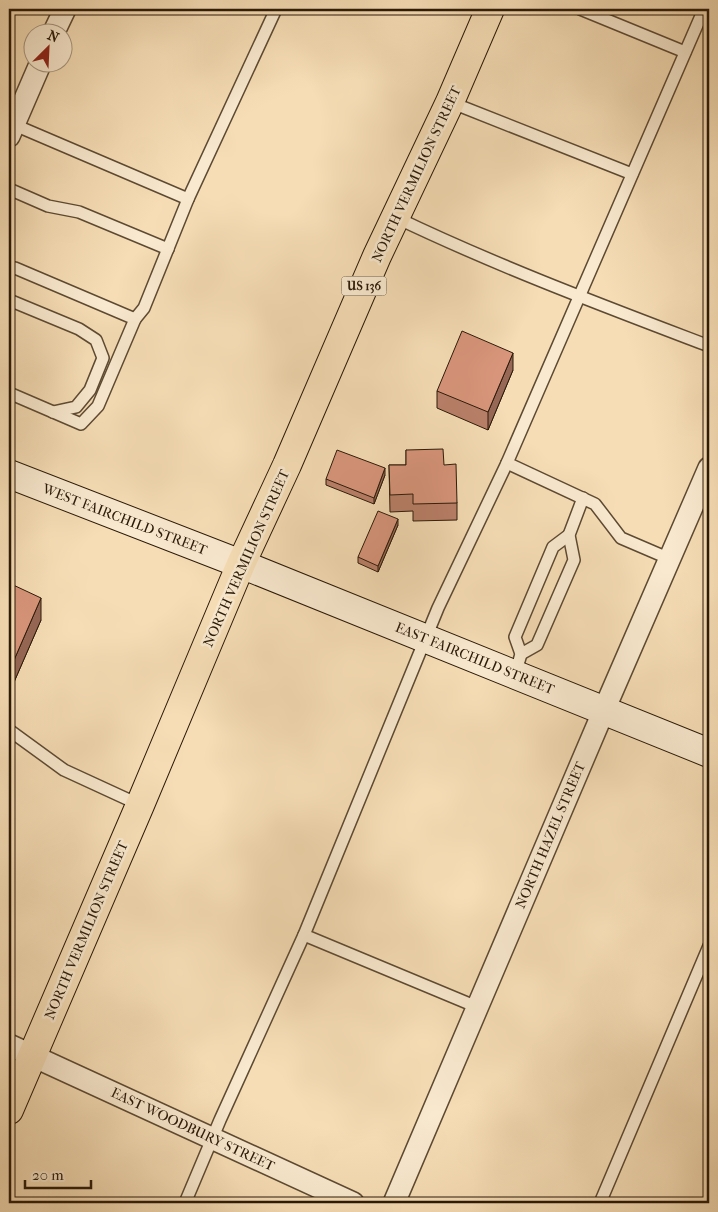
<svg xmlns="http://www.w3.org/2000/svg" width="718" height="1212" viewBox="0 0 718 1212" font-family="'IM FELL French Canon',serif">
	<style>
		.lines { fill: none; stroke-linecap: round; stroke-linejoin: round }
		.lane-casing { stroke: #5d4a33; stroke-width: 14 }
		.street-casing { stroke: #5d4a33; stroke-width: 24 }
		.secondary-casing { stroke: #2a1908; stroke-width: 30 }
		.primary-casing { stroke: #2a1908; stroke-width: 30 }
		.lane { stroke: #f9e9cf; stroke-width: 11 }
		.street { stroke: #f9e9cf; stroke-width: 21 }
		.secondary { stroke: #f9e9cf; stroke-width: 28 }
		.primary { stroke: #f6ddb5; stroke-width: 28 }
		.wall { fill: #ba806a; stroke: #2a1908 }
		.shaded-wall { fill: #976856; stroke: #2a1908 }
		.building { fill: #d8957b; stroke: #2a1908 }
		.labels { text-anchor: middle; stroke-width: 5; stroke-linejoin: round; paint-order: stroke }
		.shield { fill: #f9e9cf; stroke: #685744; stroke-width: 1 }
		.shield-label { font-size: 12px; font-weight: bold; fill: #2a1908 }
		.street-label { font-size: 14px; fill: #2a1908; stroke: #f9e9cf }
	</style>
	<rect width="100%" height="100%" fill="#f6ddb5"/>
	<filter id="stains"><feTurbulence type="fractalNoise" baseFrequency=".004" numOctaves="4"/><feColorMatrix values="0 0 0 0 .2 0 0 0 0 .09 0 0 0 0 .02 0 0 0 .5 -.17"/></filter>
	<radialGradient id="worn" r=".72"><stop offset=".6" stop-color="#630" stop-opacity="0"/><stop offset="1" stop-color="#630" stop-opacity=".3"/></radialGradient>
	<g class="lines">
		<g class="lane-casing">
			<g id="lane">
				<polyline points="580,9 685,52"/>
				<polyline points="450,102 632,174"/>
				<polyline points="10,123 188,199"/>
				<polyline points="9,189 48,206 79,212 168,249"/>
				<path d="M395,217C497,266 604,306 709,346"/>
				<polyline points="9,270 15,268 135,319 98,406 81,424 9,393"/>
				<polyline points="9,300 79,329 96,340 103,358 90,390 76,407 53,412"/>
				<polyline points="135,319 144,308 188,199 276,9"/>
				<polyline points="507,463 595,504 621,538 670,559"/>
				<polyline points="521,654 537,645 574,560 569,535 583,498"/>
				<polyline points="519,661 521,654 515,637 553,547 569,535"/>
				<polyline points="9,730 64,770 140,805"/>
				<polyline points="304,935 477,1007"/>
				<polyline points="185,1203 220,1120 304,935 438,608 507,463 704,9"/>
				<polyline points="600,1203 709,946"/>
			</g>
		</g>
		<g class="street-casing">
			<g id="street">
				<polyline points="54,32 65,9"/>
				<polyline points="9,136 41,62"/>
				<polyline points="9,1045 353,1203"/>
				<polyline points="394,1203 604,710 709,468"/>
			</g>
		</g>
		<g class="secondary-casing">
			<polyline id="secondary" points="9,474 241,564 709,753"/>
		</g>
		<g class="primary-casing">
			<polyline id="primary" points="9,1110 140,805 241,564 287,465 377,256 450,102 490,9"/>
		</g>
		<use href="#lane" class="lane"/>
		<use href="#street" class="street"/>
		<use href="#secondary" class="secondary"/>
		<use href="#primary" class="primary"/>
	</g>
	<g class="wall">
		<polygon points="513,370 488,430 437,408 437,391"/>
		<polygon points="406,450 444,465 457,503 457,520 413,521 413,511 390,512 389,465 406,465"/>
		<polygon points="385,475 374,504 326,485 326,479"/>
		<polygon points="398,525 378,572 358,563 358,557"/>
		<polygon points="9,583 41,620 11,689 9,688"/>
	</g>
	<g class="shaded-wall">
		<polygon points="513,353 513,370 488,430 488,412"/>
		<polygon points="385,468 385,475 374,504 374,498"/>
		<polygon points="398,519 398,525 378,572 378,566"/>
		<polygon points="41,598 41,620 11,689 11,667"/>
	</g>
	<g class="building">
		<polygon points="462,331 513,353 488,412 437,391"/>
		<polygon points="443,449 444,465 456,464 457,503 413,504 413,494 390,495 389,465 406,465 406,450"/>
		<polygon points="337,450 385,468 374,498 326,479"/>
		<polygon points="378,511 398,519 378,566 358,557"/>
		<polygon points="9,583 41,598 11,667 9,666"/>
	</g>
	<g class="labels">
		<rect class="shield" x="341.5" y="276.5" width="45" height="19" rx="4"/>
		<g class="shield-label">
			<text x="364" y="290">US 136</text>
		</g>
		<g class="street-label">
			<text transform="translate(416 174) rotate(-65)" y="5">NORTH VERMILION STREET</text>
			<text transform="translate(125 519) rotate(21)" y="5">WEST FAIRCHILD STREET</text>
			<text transform="translate(246 558) rotate(-66)" y="5">NORTH VERMILION STREET</text>
			<text transform="translate(475 658) rotate(22)" y="5">EAST FAIRCHILD STREET</text>
			<text transform="translate(550 835) rotate(-67)" y="5">NORTH HAZEL STREET</text>
			<text transform="translate(86 930) rotate(-67)" y="5">NORTH VERMILION STREET</text>
			<text transform="translate(193 1129) rotate(25)" y="5">EAST WOODBURY STREET</text>
		</g>
	</g>
	<rect width="718" height="1212" fill="none" stroke="#f6ddb5" stroke-width="30"/>
	<rect x="10" y="10" width="698" height="1192" fill="none" stroke="#2a1908" stroke-width="2.5"/>
	<rect x="15" y="15" width="688" height="1182" fill="none" stroke="#2a1908"/>
	<g transform="translate(48 48) rotate(24)"><circle r="24" fill="#f9e9cf" stroke="#a6967f"/>
	<path d="M0-4L9 19L0 12L-9 19Z" fill="#8f2418"/>
	<text y="-8" font-size="14" font-weight="bold" text-anchor="middle" fill="#2a1908">N</text>
	</g>
	<path d="M25 1180v8h66v-8" fill="none" stroke="#2a1908" stroke-width="2.5"/>
	<text x="32" y="1180" font-size="15" fill="#2a1908" stroke="#f9e9cf" stroke-width="4" paint-order="stroke">20 m</text>
	<rect width="100%" height="100%" filter="url(#stains)"/>
	<rect width="100%" height="100%" fill="url(#worn)"/>
</svg>
